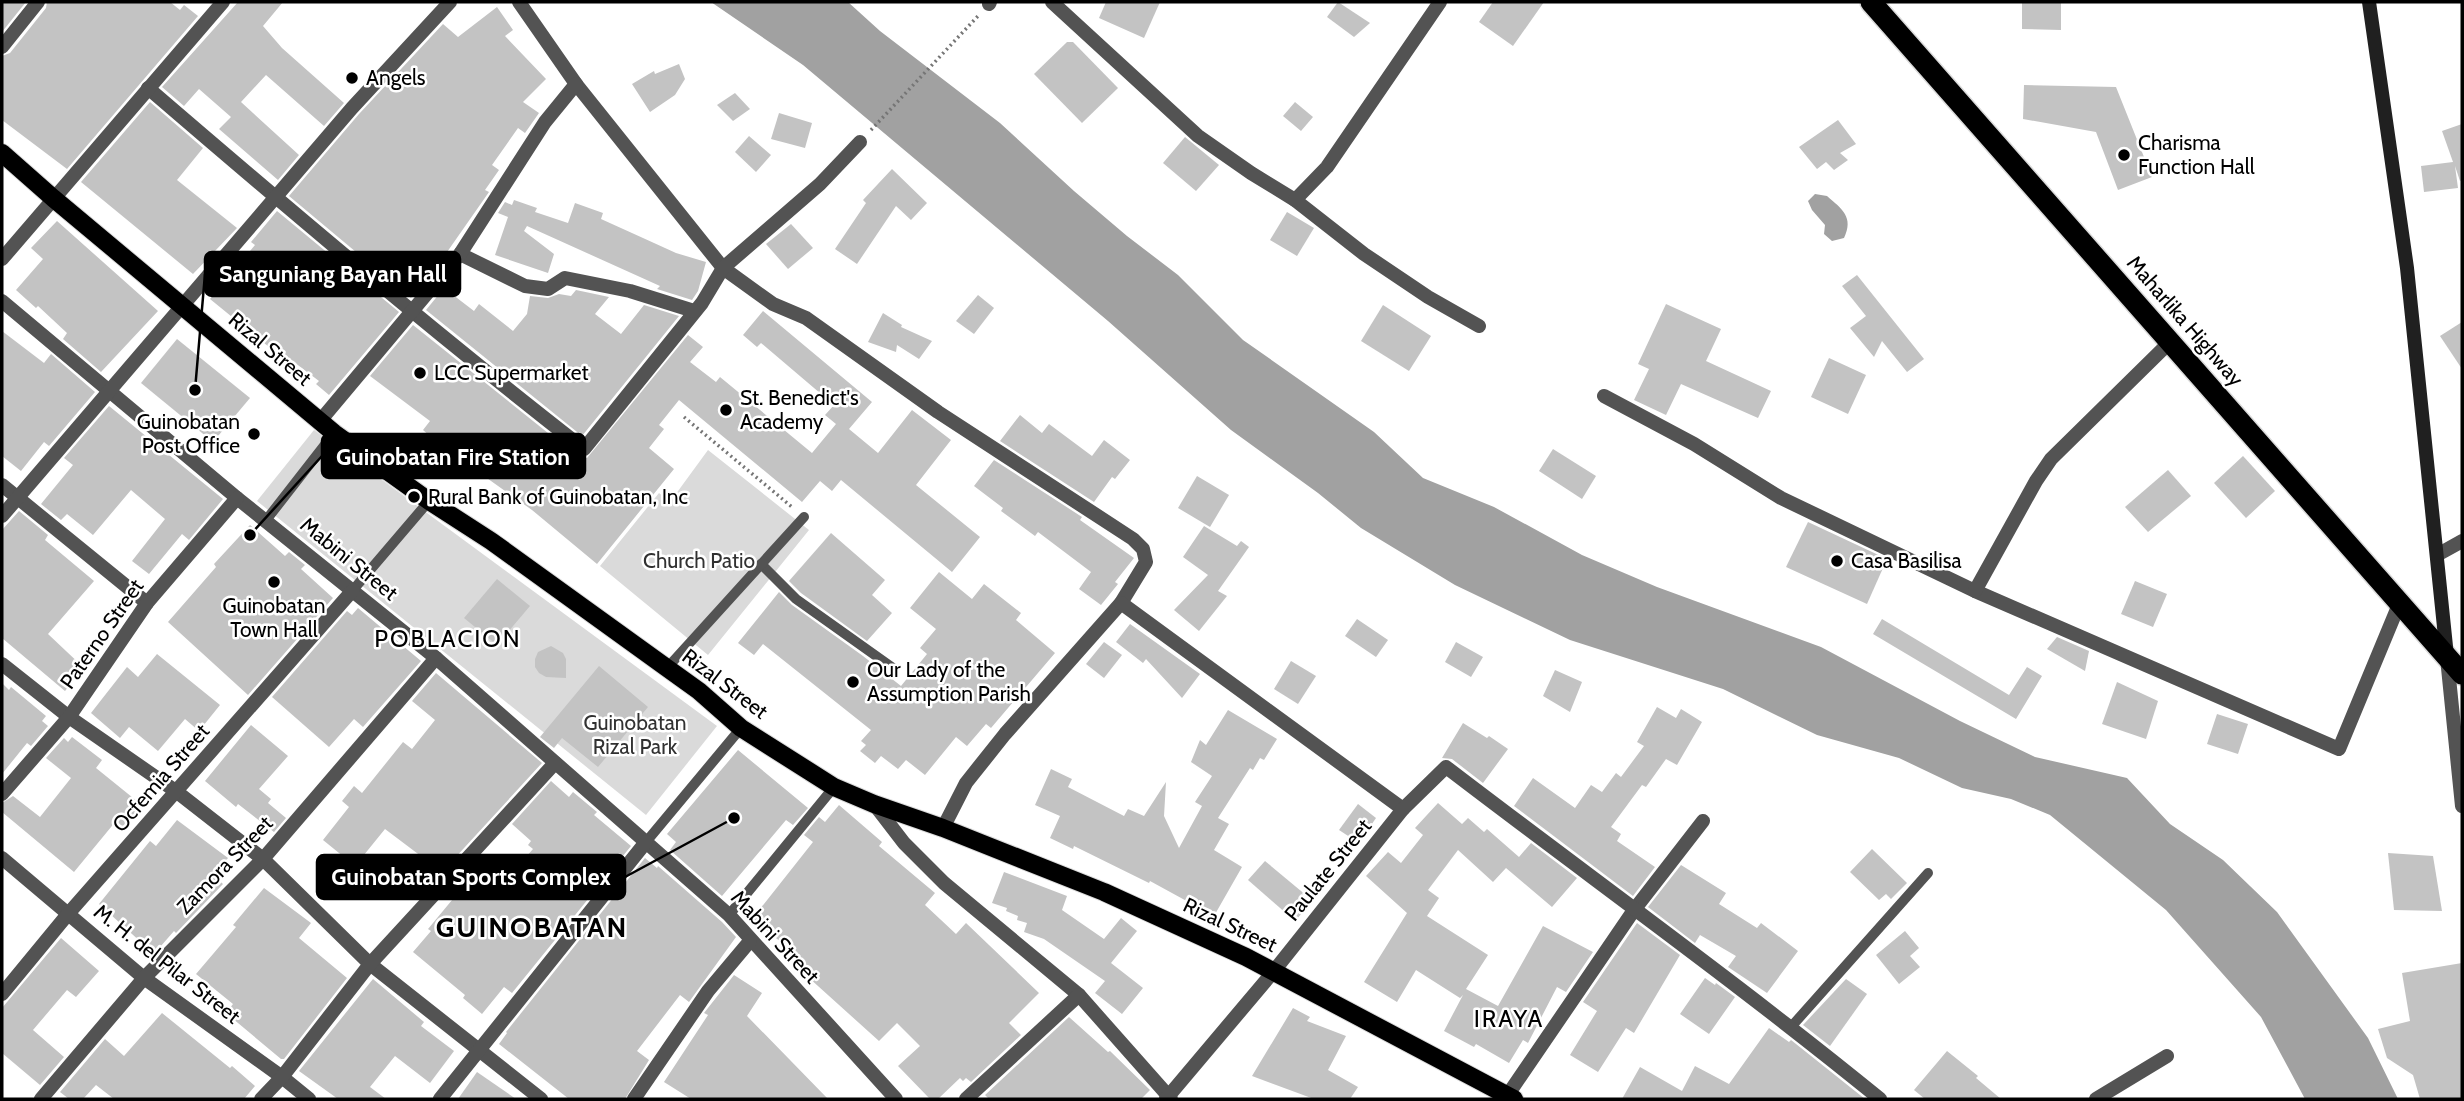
<svg xmlns="http://www.w3.org/2000/svg" width="2464" height="1101" viewBox="0 0 2464 1101" font-family="Cabin,sans-serif">
	<style>
		.green { fill: #dadada }
		.water { fill: #a1a1a1 }
		.building { fill: #c3c3c3 }
		.lines { fill: none; stroke-linecap: round; stroke-linejoin: round }
		.primary-casing { stroke: #dbdbdb; stroke-width: 20 }
		.highway-casing { stroke: #dbdbdb; stroke-width: 24 }
		.path { stroke: #757575; stroke-width: 3.5; stroke-dasharray: 2 3.5; stroke-linecap: butt }
		.lane { stroke: #535353; stroke-width: 10 }
		.street { stroke: #535353; stroke-width: 14 }
		.secondary { stroke: #202020; stroke-width: 14 }
		.primary { stroke: #000; stroke-width: 18 }
		.highway { stroke: #000; stroke-width: 21 }
		.poi-dot { fill: #000; stroke: #fff; stroke-width: 2.5 }
		.labels { text-anchor: middle; stroke-width: 5; stroke-linejoin: round; paint-order: stroke }
		.poi-label { font-size: 21px; fill: #000; stroke: #fff; text-anchor: start }
		.street-label { font-size: 21px; fill: #000; stroke: #fff }
		.park-label { font-size: 21px; fill: #313131; stroke: #fff }
		.quarter-label { font-size: 24px; letter-spacing: 2px; fill: #000; stroke: #fff }
		.district-label { font-size: 28px; font-weight: bold; letter-spacing: 2px; fill: #000; stroke: #fff }
		.leader { fill: none; stroke: #000; stroke-width: 2.5 }
		.callout-dot { fill: #000; stroke: #fff; stroke-width: 2.5 }
		.callout { fill: #000; stroke: #000; stroke-width: 2.5 }
		.callout-label { font-size: 23px; text-anchor: middle; font-weight: bold; fill: #fff }
	</style>
	<rect width="100%" height="100%" fill="#fff"/>
	<g class="green">
		<polygon points="314,430 717,726 646,815 257,501"/>
		<polygon points="708,450 809,530 708,655 600,566 659,493 670,502"/>
	</g>
	<g class="water">
		<polygon points="711,2 848,2 880,31 1000,123 1074,191 1127,236 1178,275 1243,340 1374,432 1423,478 1494,507 1582,555 1657,587 1821,647 1960,721 2035,757 2127,778 2170,824 2223,860 2277,912 2368,1038 2398,1099 2305,1099 2261,1017 2166,910 2050,815 2011,799 1962,788 1899,758 1817,735 1723,689 1570,640 1455,585 1361,528 1318,493 1231,430 1108,321 803,65"/>
		<path d="M1815,194L1827,196C1842,209 1854,217 1844,238L1832,241L1824,234L1825,225L1812,210L1808,201Z"/>
	</g>
	<g class="building">
		<polygon points="2,2 26,2 2,32"/>
		<polygon points="47,2 170,2 180,10 184,5 198,16 67,169 2,120 2,56 10,53 46,8"/>
		<polygon points="238,2 283,2 263,26 282,48 344,103 324,126 266,75 241,102 299,155 278,180 219,129 231,117 199,89 184,106 162,87"/>
		<polygon points="1106,2 1160,2 1144,38 1099,18"/>
		<polygon points="1338,2 1370,23 1354,37 1327,17"/>
		<polygon points="1493,2 1544,2 1513,46 1479,22"/>
		<polygon points="2022,2 2061,2 2061,30 2022,29"/>
		<polygon points="497,7 513,30 505,36 546,79 523,102 539,113 525,133 518,128 492,165 499,170 485,190 489,192 438,265 411,298 289,196 359,114 443,24 458,37"/>
		<polygon points="1067,42 1073,42 1118,88 1082,123 1034,74"/>
		<polygon points="679,64 685,79 675,95 650,112 632,84 654,71 655,74"/>
		<polygon points="2024,85 2116,87 2152,177 2118,190 2096,132 2023,119"/>
		<polygon points="735,93 750,109 733,121 717,105"/>
		<polygon points="150,102 203,148 177,180 237,228 193,274 81,182"/>
		<polygon points="1295,102 1313,117 1301,131 1283,116"/>
		<polygon points="779,113 812,123 805,148 771,139"/>
		<polygon points="1838,120 1856,144 1840,153 1848,160 1834,170 1826,162 1817,169 1799,147"/>
		<polygon points="2462,124 2462,180 2460,181 2455,166 2458,188 2424,192 2421,166 2453,162 2442,131"/>
		<polygon points="749,136 771,155 756,172 735,152"/>
		<polygon points="1185,137 1219,165 1196,191 1163,163"/>
		<polygon points="892,169 927,203 911,220 896,206 857,264 835,249 866,203 863,200"/>
		<polygon points="514,200 537,208 535,212 568,223 575,203 603,213 601,219 643,238 676,253 706,262 698,291 692,300 657,289 660,286 527,226 524,231 554,254 548,273 495,255 508,217 498,213 505,202 512,205"/>
		<polygon points="277,211 399,312 329,395 316,384 319,381 282,353 280,356 210,299 255,245 251,242"/>
		<polygon points="1287,212 1314,228 1297,256 1270,240"/>
		<polygon points="57,221 158,311 101,372 63,339 67,333 38,306 36,308 16,290 43,259 31,248"/>
		<polygon points="791,224 813,248 788,269 766,244"/>
		<polygon points="1857,275 1924,359 1907,372 1882,341 1874,357 1850,328 1866,316 1842,286"/>
		<polygon points="444,288 474,311 479,304 513,331 527,314 530,296 548,298 559,294 571,296 576,290 609,297 595,314 621,334 644,305 679,316 582,436 426,310"/>
		<polygon points="978,295 994,308 974,334 956,321"/>
		<polygon points="1666,304 1721,329 1706,361 1771,391 1758,418 1681,384 1666,415 1634,400 1649,369 1638,364"/>
		<polygon points="1383,305 1431,336 1409,371 1361,341"/>
		<polygon points="763,311 872,402 849,429 878,453 912,410 951,440 916,485 980,537 952,572 841,480 832,491 820,481 802,502 679,400 659,425 664,429 649,448 674,469 597,564 532,510 439,444 423,430 430,421 370,376 413,325 578,457 587,458 688,335 703,347 690,362 716,382 720,377 812,453 836,424 825,415 834,405 761,343 757,347 743,335"/>
		<polygon points="883,313 902,325 901,327 932,341 919,359 897,345 896,352 868,342"/>
		<polygon points="2462,322 2462,369 2440,336"/>
		<polygon points="2,331 44,363 51,354 95,392 49,446 44,442 21,471 2,456"/>
		<polygon points="177,339 250,398 213,442 141,383"/>
		<polygon points="1829,358 1866,375 1848,414 1811,397"/>
		<polygon points="109,406 223,499 189,540 182,534 149,574 132,561 165,519 131,490 93,535 67,514 61,520 41,504 73,465 64,458"/>
		<polygon points="1020,415 1042,433 1049,424 1092,456 1104,440 1130,460 1115,479 1112,477 1094,502 1000,441"/>
		<polygon points="1553,449 1596,476 1582,499 1539,471"/>
		<polygon points="2243,456 2275,491 2246,518 2214,483"/>
		<polygon points="994,460 1082,517 1080,520 1134,558 1115,582 1118,584 1101,605 1079,589 1091,572 1038,532 1035,536 1001,511 1003,508 974,486"/>
		<polygon points="2168,470 2191,496 2148,532 2125,507"/>
		<polygon points="1197,476 1229,495 1210,527 1178,508"/>
		<polygon points="19,511 48,535 45,540 94,581 48,634 84,668 65,691 2,638 2,530"/>
		<polygon points="1808,522 1887,559 1867,604 1786,567"/>
		<polygon points="250,525 285,556 289,552 305,565 301,569 333,598 248,695 168,622 216,567 214,564"/>
		<polygon points="1204,526 1237,546 1241,541 1249,547 1218,591 1227,596 1199,631 1174,610 1208,575 1183,557"/>
		<polygon points="831,533 885,580 872,595 892,613 867,641 801,593 789,581"/>
		<polygon points="939,572 972,599 984,584 1021,613 1016,620 1055,653 991,728 986,724 967,746 956,737 925,775 906,760 898,769 881,756 875,763 860,751 866,745 861,741 871,730 763,644 754,655 738,643 779,592 792,605 863,656 901,686 927,654 920,648 936,629 910,608"/>
		<polygon points="497,579 530,606 497,645 464,618"/>
		<polygon points="2135,581 2167,594 2153,627 2121,614"/>
		<polygon points="358,608 421,661 363,727 354,719 329,747 272,697 347,611 352,615"/>
		<polygon points="1357,619 1388,640 1376,657 1345,636"/>
		<polygon points="1882,619 2009,695 2027,667 2042,676 2016,719 1873,634"/>
		<polygon points="1130,624 1200,674 1182,698 1146,659 1143,663 1116,642"/>
		<polygon points="2057,637 2089,651 2085,671 2047,649"/>
		<polygon points="1104,642 1122,655 1104,678 1086,664"/>
		<polygon points="1456,642 1483,657 1471,677 1445,662"/>
		<polygon points="551,646 563,653 566,659 566,678 546,677 539,673 535,667 535,659 538,652"/>
		<polygon points="157,654 220,705 199,731 185,719 158,751 129,727 120,738 91,713 127,667 138,677"/>
		<polygon points="1291,661 1316,676 1298,704 1274,689"/>
		<polygon points="599,666 648,707 598,767 562,738 554,748 540,737"/>
		<polygon points="1555,670 1582,682 1570,712 1543,696"/>
		<polygon points="436,673 542,763 442,872 385,829 355,866 323,840 349,807 342,801 354,786 362,793 403,742 412,749 435,720 412,701"/>
		<polygon points="2117,682 2158,701 2146,739 2102,724"/>
		<polygon points="2,683 9,690 11,687 46,716 42,721 48,726 31,746 27,743 2,774"/>
		<polygon points="1657,707 1676,718 1681,709 1702,722 1677,765 1666,759 1646,787 1642,785 1611,827 1621,834 1617,841 1655,867 1633,896 1514,806 1533,778 1575,808 1591,785 1602,792 1616,773 1621,777 1644,746 1637,742"/>
		<polygon points="1228,710 1277,739 1264,760 1260,758 1253,770 1250,768 1218,818 1229,824 1214,850 1242,867 1214,916 1150,881 1149,883 1074,846 1073,849 1050,838 1060,816 1035,805 1051,769 1072,779 1068,787 1124,816 1128,809 1144,816 1166,782 1164,816 1179,848 1202,806 1195,802 1212,776 1191,762 1200,740 1206,745"/>
		<polygon points="2217,714 2248,724 2238,754 2207,744"/>
		<polygon points="1463,723 1487,738 1489,736 1508,749 1483,783 1452,759 1442,758"/>
		<polygon points="251,725 288,756 259,789 271,799 268,803 286,818 274,832 238,804 236,807 205,781"/>
		<polygon points="72,737 102,760 96,768 143,806 125,829 116,821 74,872 2,812 2,803 13,796 40,817 71,778 46,758 64,738 68,742"/>
		<polygon points="738,750 808,808 793,825 786,820 722,896 670,850 676,842 667,834"/>
		<polygon points="551,781 569,797 573,792 597,812 594,815 631,846 512,993 504,987 482,1014 463,998 465,995 413,952 431,931 428,929 462,888 457,884 473,867 498,889 533,849 528,845 531,841 512,824"/>
		<polygon points="1438,803 1462,824 1468,818 1484,832 1487,829 1519,857 1531,843 1577,878 1552,907 1506,868 1493,882 1458,850 1428,890 1439,898 1427,916 1488,955 1466,989 1498,1006 1543,926 1593,952 1566,992 1557,987 1528,1043 1523,1040 1509,1063 1476,1044 1474,1047 1444,1031 1463,995 1460,998 1416,970 1397,1002 1364,982 1407,913 1366,876 1388,852 1401,863 1423,835 1415,828"/>
		<polygon points="1358,804 1376,818 1359,843 1339,830"/>
		<polygon points="839,805 882,842 879,846 935,893 925,905 956,934 966,923 1039,993 1009,1023 1021,1035 971,1082 966,1078 963,1081 960,1078 938,1099 930,1099 898,1066 920,1046 897,1023 879,1041 798,968 805,961 752,919 813,842 804,835 819,817 825,822"/>
		<polygon points="177,820 228,858 214,876 223,884 176,933 174,931 154,954 99,904 150,841 156,846"/>
		<polygon points="1872,849 1907,883 1891,899 1886,894 1879,900 1850,872"/>
		<polygon points="2388,853 2433,856 2442,911 2394,910"/>
		<polygon points="645,858 657,868 658,866 722,922 736,937 689,1002 680,995 637,1051 649,1060 625,1099 569,1099 499,1044 507,1033 506,1032"/>
		<polygon points="1265,861 1313,901 1295,921 1248,880"/>
		<polygon points="1681,865 1726,893 1719,904 1757,928 1761,923 1798,951 1767,993 1728,967 1736,956 1700,935 1695,943 1648,907"/>
		<polygon points="1004,872 1067,896 1062,910 1104,939 1121,918 1137,931 1111,963 1143,988 1122,1014 1095,993 1105,981 1044,939 1024,932 1027,923 1017,920 1018,916 1006,911 1007,908 992,903"/>
		<polygon points="264,888 311,923 299,938 347,978 284,1059 281,1059 226,1013 233,1004 196,974 236,927 233,925"/>
		<polygon points="1637,923 1680,955 1634,1033 1626,1028 1598,1072 1570,1055 1597,1011 1583,1002"/>
		<polygon points="1905,931 1919,948 1910,956 1920,967 1899,984 1876,955"/>
		<polygon points="61,938 99,971 76,997 67,990 33,1030 64,1057 40,1085 2,1053 2,1008"/>
		<polygon points="2462,963 2462,1099 2420,1099 2413,1075 2387,1058 2378,1029 2410,1021 2402,973"/>
		<polygon points="734,975 762,993 747,1016 828,1099 691,1099 664,1082 708,1015 704,1013"/>
		<polygon points="1705,978 1715,985 1716,983 1735,997 1709,1034 1680,1014"/>
		<polygon points="373,979 424,1022 421,1026 454,1051 430,1083 395,1056 370,1087 386,1099 338,1099 299,1071"/>
		<polygon points="1846,979 1867,994 1830,1046 1803,1025"/>
		<polygon points="1293,1008 1310,1017 1307,1021 1346,1036 1328,1070 1358,1087 1350,1099 1314,1099 1252,1076"/>
		<polygon points="162,1013 230,1068 232,1066 255,1086 244,1099 114,1099 96,1085 83,1099 69,1099 60,1092 105,1039 124,1056"/>
		<polygon points="1069,1017 1108,1052 1110,1051 1150,1090 1141,1099 989,1099 985,1095"/>
		<polygon points="1769,1028 1789,1042 1791,1040 1865,1099 1622,1099 1640,1067 1682,1091 1695,1066 1729,1084"/>
		<polygon points="1947,1051 1978,1076 1976,1078 2001,1099 1925,1099 1914,1090"/>
		<polygon points="477,1072 516,1099 458,1099"/>
	</g>
	<g class="lines">
		<g class="primary-casing">
			<polyline id="primary" points="2,153 53,198 334,433 429,501 491,541 667,668 699,691 741,728 834,787 874,804 943,828 1104,892 1246,957 1514,1099"/>
		</g>
		<g class="highway-casing">
			<polyline id="highway" points="1871,2 2462,674"/>
		</g>
		<g class="path">
			<polyline points="871,130 978,16"/>
			<polyline points="684,417 792,507"/>
		</g>
		<g class="lane">
			<polyline points="267,519 334,433"/>
			<polyline points="761,564 796,599 893,668"/>
			<polyline points="353,590 429,501"/>
			<polyline points="667,668 804,517"/>
			<polyline points="646,842 741,728"/>
			<polyline points="729,915 834,787"/>
			<polyline points="1791,1027 1928,873"/>
		</g>
		<g class="street">
			<polyline points="519,2 576,84 723,268 773,304 806,318 938,412 1133,539 1143,549 1146,562 1121,603 1005,734 966,783 943,828"/>
			<polyline points="1052,2 1198,136 1251,173 1295,200 1364,254 1428,297 1479,326"/>
			<polyline points="989,4 990,2"/>
			<polyline points="2,47 38,2"/>
			<path d="M148,88C291,211 435,333 584,449L702,303L723,268L820,184L860,142"/>
			<polyline points="1295,200 1327,167 1440,2"/>
			<polyline points="460,254 525,286 548,289 565,278 630,291 694,311"/>
			<polyline points="2,259 223,2"/>
			<polyline points="2,301 237,498 436,658 729,915 896,1099"/>
			<polyline points="1604,396 1694,444 1781,498 1975,591 2339,749 2400,602"/>
			<polyline points="320,421 460,254 545,122 576,84"/>
			<polyline points="2,485 147,603"/>
			<polyline points="2,516 352,108 450,2"/>
			<polyline points="2437,555 2462,541"/>
			<polyline points="1975,591 2036,481 2051,459 2171,341"/>
			<polyline points="1121,603 1403,809"/>
			<polyline points="2447,658 2462,806"/>
			<polyline points="2,664 69,717 177,792 263,859 370,964 541,1099"/>
			<polyline points="2,794 69,717 147,603 237,498"/>
			<polyline points="874,804 904,843 944,883 1079,995 1171,1099"/>
			<polyline points="2,858 144,978 282,1077 309,1099"/>
			<polyline points="2,994 68,914 353,590"/>
			<polyline points="1507,1096 1634,910 1703,821"/>
			<polyline points="41,1099 144,978 263,859 436,658"/>
			<polyline points="261,1099 282,1077 370,964 555,763"/>
			<polyline points="440,1099 646,842"/>
			<polyline points="634,1099 708,991 750,941"/>
			<polyline points="966,1099 1079,995"/>
			<path d="M1166,1099L1274,971L1403,809L1446,767C1591,878 1739,984 1880,1099"/>
			<polyline points="2096,1099 2167,1056"/>
		</g>
		<polyline class="secondary" points="2369,2 2407,268 2447,656"/>
		<use href="#primary" class="primary"/>
		<use href="#highway" class="highway"/>
	</g>
	<g class="poi-dot">
		<circle cx="352" cy="78" r="7"/>
		<circle cx="2124" cy="155" r="7"/>
		<circle cx="420" cy="373" r="7"/>
		<circle cx="726" cy="410" r="7"/>
		<circle cx="254" cy="434" r="7"/>
		<circle cx="414" cy="497" r="7"/>
		<circle cx="1837" cy="561" r="7"/>
		<circle cx="274" cy="582" r="7"/>
		<circle cx="853" cy="682" r="7"/>
	</g>
	<g class="labels">
		<g class="poi-label">
			<text x="366" y="85">Angels</text>
			<text x="2138" y="150">Charisma<tspan x="2138" dy="24">Function Hall</tspan></text>
			<text x="434" y="380">LCC Supermarket</text>
			<text x="740" y="405">St. Benedict's<tspan x="740" dy="24">Academy</tspan></text>
			<text x="240" y="429" text-anchor="end">Guinobatan<tspan x="240" dy="24">Post Office</tspan></text>
			<text x="428" y="504">Rural Bank of Guinobatan, Inc</text>
			<text x="1851" y="568">Casa Basilisa</text>
			<text x="274" y="613" text-anchor="middle">Guinobatan<tspan x="274" dy="24">Town Hall</tspan></text>
			<text x="867" y="677">Our Lady of the<tspan x="867" dy="24">Assumption Parish</tspan></text>
		</g>
		<g class="street-label">
			<text transform="translate(2185 321) rotate(49)" y="7">Maharlika Highway</text>
			<text transform="translate(270 349) rotate(40)" y="7">Rizal Street</text>
			<text transform="translate(349 559) rotate(39)" y="7">Mabini Street</text>
			<text transform="translate(102 634) rotate(-55)" y="7">Paterno Street</text>
			<text transform="translate(725 684) rotate(37)" y="7">Rizal Street</text>
			<text transform="translate(161 778) rotate(-49)" y="7">Ocfemia Street</text>
			<text transform="translate(225 865) rotate(-46)" y="7">Zamora Street</text>
			<text transform="translate(1328 870) rotate(-51)" y="7">Paulate Street</text>
			<text transform="translate(1230 925) rotate(25)" y="7">Rizal Street</text>
			<text transform="translate(775 937) rotate(47)" y="7">Mabini Street</text>
			<text transform="translate(167 964) rotate(38)" y="7">M. H. del Pilar Street</text>
		</g>
		<g class="park-label">
			<text x="699" y="568">Church Patio</text>
			<text x="635" y="730">Guinobatan<tspan x="635" dy="24">Rizal Park</tspan></text>
		</g>
		<g class="quarter-label">
			<text x="448" y="647">POBLACION</text>
			<text x="1509" y="1027">IRAYA</text>
		</g>
		<g class="district-label">
			<text x="532" y="937">GUINOBATAN</text>
		</g>
	</g>
	<path class="leader" d="M195 390L205 274M250 535L322 456M734 818L625 877"/>
	<g class="callout-dot">
		<circle cx="195" cy="390" r="7"/>
		<circle cx="250" cy="535" r="7"/>
		<circle cx="734" cy="818" r="7"/>
	</g>
	<g class="callout">
		<rect x="205" y="252" width="255" height="44" rx="7"/>
		<rect x="322" y="434" width="263" height="44" rx="7"/>
		<rect x="317" y="855" width="308" height="44" rx="7"/>
	</g>
	<g class="callout-label">
		<text x="333" y="282">Sanguniang Bayan Hall</text>
		<text x="453" y="465">Guinobatan Fire Station</text>
		<text x="471" y="885">Guinobatan Sports Complex</text>
	</g>
	<rect width="2464" height="1101" fill="none" stroke="#000000" stroke-width="7"/>
</svg>
